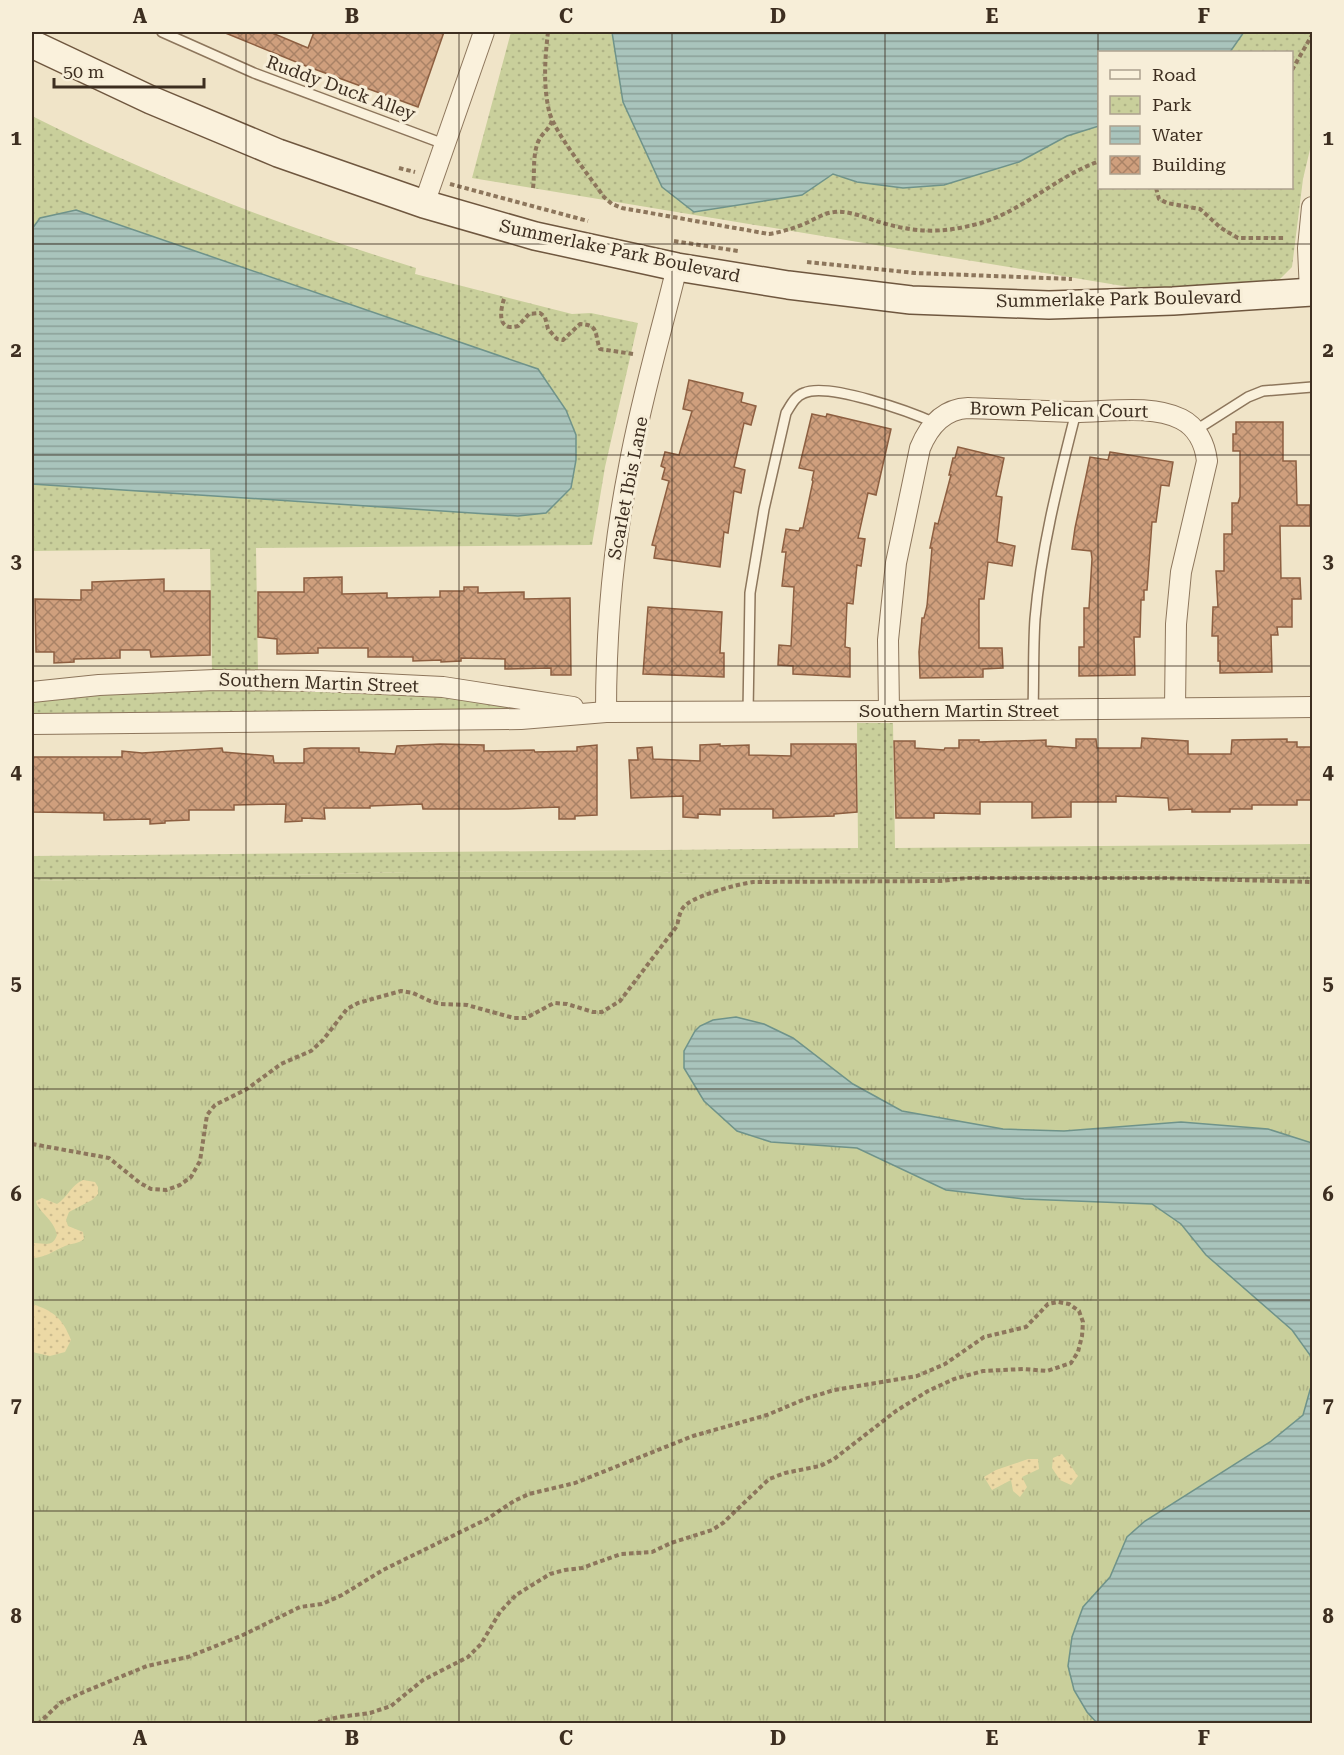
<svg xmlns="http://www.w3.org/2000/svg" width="1344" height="1755" viewBox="0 0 1344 1755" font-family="'Roboto Serif',serif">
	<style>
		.grass { fill: url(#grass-tufts) }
		.sand { fill: url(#sand-dots) }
		.park { fill: url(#park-dots); fill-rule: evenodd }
		.water { fill: url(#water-rules); stroke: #6f938a; stroke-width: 1.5 }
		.building { fill: url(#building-cross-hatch); stroke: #8d5f41; stroke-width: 1.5 }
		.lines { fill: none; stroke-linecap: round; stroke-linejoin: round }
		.service-casing { stroke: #8d765c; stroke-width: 12 }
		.minor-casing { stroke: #8d765c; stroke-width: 22 }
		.secondary-casing { stroke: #6f573f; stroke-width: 30 }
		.path { stroke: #8d765c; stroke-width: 4; stroke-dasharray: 4.5 3; stroke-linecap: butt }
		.service { stroke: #faf1dc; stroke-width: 9 }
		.minor { stroke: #faf1dc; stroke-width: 20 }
		.secondary { stroke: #faf1dc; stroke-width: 27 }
		.grid { fill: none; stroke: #3d2e20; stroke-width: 1.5; stroke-opacity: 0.55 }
		.labels { text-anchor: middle; stroke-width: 6; stroke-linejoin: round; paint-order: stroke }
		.street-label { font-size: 18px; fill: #3d2e20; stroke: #f7eed8 }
		.neatline { fill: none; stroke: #3d2e20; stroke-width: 2 }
		.grid-label { font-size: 20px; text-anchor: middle; font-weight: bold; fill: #3d2e20 }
	</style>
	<defs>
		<pattern id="grass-tufts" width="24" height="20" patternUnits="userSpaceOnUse" patternTransform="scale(1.5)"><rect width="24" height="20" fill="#c9cf9b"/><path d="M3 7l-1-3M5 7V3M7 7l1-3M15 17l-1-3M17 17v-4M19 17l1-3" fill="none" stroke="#aeb285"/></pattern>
		<pattern id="sand-dots" width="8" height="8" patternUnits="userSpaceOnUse" patternTransform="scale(1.5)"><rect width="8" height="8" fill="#ecd9a5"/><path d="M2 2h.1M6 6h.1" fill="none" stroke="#cbbb8e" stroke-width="1.8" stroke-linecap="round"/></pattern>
		<pattern id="park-dots" width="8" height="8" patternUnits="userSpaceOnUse" patternTransform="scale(1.5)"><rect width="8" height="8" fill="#c9cf9b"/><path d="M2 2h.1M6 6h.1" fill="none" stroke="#aeb285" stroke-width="1.8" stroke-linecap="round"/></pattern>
		<pattern id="water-rules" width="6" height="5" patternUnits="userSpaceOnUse" patternTransform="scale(1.5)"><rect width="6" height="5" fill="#a9c4bc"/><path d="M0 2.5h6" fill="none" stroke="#8ba098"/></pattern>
		<pattern id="building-cross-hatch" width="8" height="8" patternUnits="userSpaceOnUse" patternTransform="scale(1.5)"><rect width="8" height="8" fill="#cf9f7d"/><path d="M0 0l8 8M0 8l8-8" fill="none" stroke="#a98266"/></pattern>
	</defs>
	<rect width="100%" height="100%" fill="#f0e4c8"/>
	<polygon class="grass" points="1188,870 1312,876 1312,1723 32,1723 32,881 410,872 648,871 707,875"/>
	<g class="sand">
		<path d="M83,1180L95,1182L98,1187V1194L92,1200L69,1212L66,1220L68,1226L83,1232L84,1239C78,1244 73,1243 65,1246C53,1251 45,1258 32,1258V1243C43,1242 52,1249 57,1235C54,1219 37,1211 36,1201L42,1198L57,1204C68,1197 71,1185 83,1180Z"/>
		<path d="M32,1304C54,1311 62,1318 71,1340L65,1352L50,1356L32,1352Z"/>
		<polygon points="1062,1454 1078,1476 1071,1485 1060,1480 1052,1468 1053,1458"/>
		<polygon points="1028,1459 1038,1459 1039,1469 1022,1477 1027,1487 1020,1497 1013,1491 1011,1480 992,1490 984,1477 996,1470"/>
	</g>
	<g class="park">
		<path d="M511,32H1312V141L1303,179L1292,267L1276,283L1153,291L472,178ZM1100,52H1292V188H1100Z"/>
		<path d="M32,116C155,178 284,227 416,268L415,274L572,314L591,313L638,323L605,467L592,545L256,548L258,672L212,673L210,549L32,551Z"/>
		<polygon points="225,688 411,693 519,704 525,710 32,716 32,699 80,695"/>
		<polygon points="857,723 893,723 895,848 1312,844 1312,876 1188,870 707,875 648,871 410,872 32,881 32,856 858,848"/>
	</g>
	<g class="water">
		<polygon points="612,32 1244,32 1230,52 1100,52 1099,126 1067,136 1019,162 944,185 903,188 857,182 833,174 802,195 694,212 662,187 623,102"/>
		<polygon points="76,210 538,369 566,410 576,435 576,460 571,488 546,513 518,516 32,484 32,229 40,218"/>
		<polygon points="736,1017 764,1024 793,1038 853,1084 902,1111 1003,1129 1064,1131 1181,1122 1268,1129 1312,1143 1312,1362 1310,1355 1292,1330 1206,1255 1181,1224 1152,1204 1024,1199 946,1190 857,1148 771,1142 737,1131 704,1101 684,1068 684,1051 695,1031 700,1026 713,1020"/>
		<polygon points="1312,1383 1312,1723 1097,1723 1087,1712 1074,1690 1068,1666 1072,1637 1083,1607 1110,1577 1127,1537 1145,1521 1270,1442 1303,1415"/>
	</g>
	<g class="building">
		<polygon points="223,32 270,32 308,48 314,32 444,32 418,107 306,66"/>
		<polygon points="689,380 743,393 741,402 756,406 751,425 744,423 734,467 745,470 741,493 734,491 728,533 724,532 720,567 654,558 656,546 652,545 669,481 662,479 665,468 661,466 665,452 679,455 692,411 683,409"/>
		<polygon points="812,414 826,417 827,414 891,429 876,495 868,493 858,538 865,539 861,566 857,565 853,604 847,603 845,647 850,648 850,677 793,674 793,666 778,665 779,645 791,646 794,587 782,586 786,552 782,552 786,529 799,531 800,528 803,528 813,481 812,480 814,471 799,468"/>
		<polygon points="1236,422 1283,422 1283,461 1296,461 1297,505 1310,505 1310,526 1280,526 1281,578 1300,578 1301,599 1292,599 1292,627 1277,627 1278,635 1271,635 1272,672 1220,673 1220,661 1218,661 1218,636 1212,636 1213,607 1218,607 1216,571 1224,571 1224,534 1232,534 1232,503 1238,503 1240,497 1240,451 1233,451 1233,434 1236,434"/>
		<polygon points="958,447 1004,458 996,496 1002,497 997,542 1015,546 1012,566 988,562 984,599 979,599 979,648 1002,648 1003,668 983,669 983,677 920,678 919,652 922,618 924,618 927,606 932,548 930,548 935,523 938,524 951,475 949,475 953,458 955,458"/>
		<polygon points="1110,452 1173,462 1169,486 1161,485 1156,522 1152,522 1147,590 1144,590 1144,600 1141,600 1140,637 1134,637 1135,675 1079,676 1079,647 1084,647 1084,608 1089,608 1092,559 1091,551 1072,549 1075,528 1090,457 1108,460"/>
		<polygon points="342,577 342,594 387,593 387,598 440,597 440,591 464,591 464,587 478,587 478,593 524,592 524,599 570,598 571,675 551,675 551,668 505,669 505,659 461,658 461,661 441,662 441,660 413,661 413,657 368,657 368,648 318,648 318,653 277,654 277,639 258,637 258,592 304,592 304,578"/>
		<polygon points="164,579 164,591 210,591 210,655 151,657 150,650 120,650 120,658 74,659 74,662 54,663 54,652 36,652 35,599 81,600 81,590 92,590 92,582"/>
		<polygon points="648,607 722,612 720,653 724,653 724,677 643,674"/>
		<polygon points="1142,738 1188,741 1188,754 1231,754 1232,740 1287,739 1287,742 1297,742 1297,747 1312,747 1312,800 1297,800 1297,805 1252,805 1252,809 1230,809 1230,812 1192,812 1192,809 1169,810 1168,798 1116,796 1116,802 1071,802 1071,817 1032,818 1032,802 980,802 980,814 934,813 934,818 896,818 894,741 915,741 915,748 944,750 945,748 959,748 959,740 979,740 979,742 1046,740 1046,746 1076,748 1076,739 1096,739 1097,748 1141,748"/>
		<polygon points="440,744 484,745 484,751 534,750 535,752 577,751 577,747 597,745 597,815 575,816 575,819 559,819 559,807 507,809 423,809 422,804 370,806 370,808 324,808 325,819 302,818 302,821 285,822 286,804 234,805 234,810 189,810 189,820 165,821 165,823 150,824 150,819 104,820 104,813 32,812 32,757 122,757 122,751 142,753 222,748 223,752 273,756 274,763 304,763 304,749 311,748 359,748 359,752 395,754 397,746"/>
		<polygon points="720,744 720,746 749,745 749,755 791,756 791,744 856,744 857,812 834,814 834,816 773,818 773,809 720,809 720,815 698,814 698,818 683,817 683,796 631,798 629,760 638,760 637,748 652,747 653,759 700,761 700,745"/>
	</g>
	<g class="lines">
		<g class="service-casing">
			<g id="service">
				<polyline points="162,32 254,73 444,144"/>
				<polyline points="1196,430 1248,397 1263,391 1312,387"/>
				<path d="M1033,710C1034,680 1033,649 1035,619C1041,548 1059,479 1076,412"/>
				<path d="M748,712L750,593L764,509L786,413C791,405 795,396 804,393C828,382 911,412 935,423"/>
			</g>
		</g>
		<g class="minor-casing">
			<g id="minor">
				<polyline points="424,204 484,32"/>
				<polyline points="1310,292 1308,248 1312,207"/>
				<polyline points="32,692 99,685 215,680 320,681 443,687 573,707"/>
				<path d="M889,711L888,640L896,563L920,448C929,426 944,409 968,408C1004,409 1040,411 1075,412C1108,412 1152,404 1181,419C1197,427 1205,444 1207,461L1181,572L1176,624L1175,708"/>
				<path d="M606,712C606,629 613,548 629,467C641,400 661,333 677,267"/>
				<polyline points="32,724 521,719 606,712 889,711 1312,707"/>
			</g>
		</g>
		<g class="secondary-casing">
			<polyline id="secondary" points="32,44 151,100 278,153 424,204 535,236 677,267 788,285 911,300 1049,305 1173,301 1312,292"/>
		</g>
		<g class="path">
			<path d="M548,32C545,58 543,84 549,111C554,132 590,177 604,197L612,204L622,208L769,234C781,232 792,229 804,224C814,220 823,213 834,212C849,210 868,219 883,223C917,233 943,233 977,224C1023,212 1056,176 1100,161"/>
			<polyline points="1292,70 1312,35"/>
			<polyline points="399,168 415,172"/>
			<polyline points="450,184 588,221"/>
			<path d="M533,188C535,173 532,154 539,140C543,132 550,129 552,120"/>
			<polyline points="1156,188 1159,199 1167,203 1200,209 1221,228 1238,238 1284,238"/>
			<polyline points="674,241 738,251"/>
			<polyline points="807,262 915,273 1072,279"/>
			<path d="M504,299C500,311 497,332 518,326L529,314L540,313L545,317L548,329L557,339L563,340L580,324C600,325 594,334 600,349L633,354"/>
			<path d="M32,1144L109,1158L140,1183L151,1189L166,1190L180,1185L191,1177L200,1161L207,1115L215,1105L247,1089L281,1064L311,1051L323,1040L347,1009L358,1003L401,991L413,993L430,1001L441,1004L467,1005L514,1018H526L554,1003L567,1004L593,1012H602L620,1001L677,926C679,917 680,909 687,904C698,895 738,884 753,882L941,881L966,878H1163L1312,882"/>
			<polyline points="38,1724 60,1703 86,1691 147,1666 188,1657 241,1636 300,1607 322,1604 342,1595 383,1570 487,1519 514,1501 529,1494 575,1483 693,1436 767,1415 805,1399 834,1390 917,1376 945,1364 984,1337 1026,1327 1048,1304 1058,1302 1069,1304 1079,1311 1083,1322 1082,1336 1078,1352 1071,1363 1047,1371 1023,1369 983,1371 954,1379 928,1391 896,1411 834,1459 820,1466 785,1473 769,1479 723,1523 712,1530 671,1543 652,1552 621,1554 582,1568 565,1570 550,1574 516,1595 500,1612 481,1644 468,1657 423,1680 391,1706 370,1713 339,1717 310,1724"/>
		</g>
		<use href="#service" class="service"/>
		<use href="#minor" class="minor"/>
		<use href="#secondary" class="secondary"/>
	</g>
	<path class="grid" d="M246,32V1724M459,32V1724M672,32V1724M885,32V1724M1098,32V1724M32,244H1312M32,455H1312M32,666H1312M32,878H1312M32,1089H1312M32,1300H1312M32,1511H1312"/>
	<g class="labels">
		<g class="street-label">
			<text transform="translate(341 88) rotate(20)" y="6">Ruddy Duck Alley</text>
			<text transform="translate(620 251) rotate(12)" y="6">Summerlake Park Boulevard</text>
			<text transform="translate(1119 299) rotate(-1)" y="6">Summerlake Park Boulevard</text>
			<text transform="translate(1059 410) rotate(1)" y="6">Brown Pelican Court</text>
			<text transform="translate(628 488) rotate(-79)" y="6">Scarlet Ibis Lane</text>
			<text transform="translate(319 683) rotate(2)" y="6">Southern Martin Street</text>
			<text x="959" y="717">Southern Martin Street</text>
		</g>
	</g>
	<rect width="1344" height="1755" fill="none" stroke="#f7eed8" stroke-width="66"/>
	<rect x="1098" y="51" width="195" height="138" fill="#f7eed8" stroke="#ada18e" stroke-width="1.5"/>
	<rect x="1110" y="70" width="30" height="9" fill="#faf1dc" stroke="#ada18e" stroke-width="1.5"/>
	<text x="1152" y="81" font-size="18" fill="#3d2e20">Road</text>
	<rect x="1110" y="96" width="30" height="18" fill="url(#park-dots)" stroke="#ada18e" stroke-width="1.5"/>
	<text x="1152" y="111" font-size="18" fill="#3d2e20">Park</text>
	<rect x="1110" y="126" width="30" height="18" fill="url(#water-rules)" stroke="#ada18e" stroke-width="1.5"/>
	<text x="1152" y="141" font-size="18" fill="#3d2e20">Water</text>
	<rect x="1110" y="156" width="30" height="18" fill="url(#building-cross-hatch)" stroke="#ada18e" stroke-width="1.5"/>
	<text x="1152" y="171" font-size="18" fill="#3d2e20">Building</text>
	<path d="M54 78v9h150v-9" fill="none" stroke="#3d2e20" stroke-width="3"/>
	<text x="63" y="78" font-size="18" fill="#3d2e20" stroke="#f7eed8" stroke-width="4.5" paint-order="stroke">50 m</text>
	<rect x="33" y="33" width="1278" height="1689" class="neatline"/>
	<g class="grid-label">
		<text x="140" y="23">A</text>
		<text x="352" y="23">B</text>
		<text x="566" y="23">C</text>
		<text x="778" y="23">D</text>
		<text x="992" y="23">E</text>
		<text x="1204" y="23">F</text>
		<text x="16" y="145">1</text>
		<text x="1328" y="145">1</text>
		<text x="16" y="357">2</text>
		<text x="1328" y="357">2</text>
		<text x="16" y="568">3</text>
		<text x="1328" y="568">3</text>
		<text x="16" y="779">4</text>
		<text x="1328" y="779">4</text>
		<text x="16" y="990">5</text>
		<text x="1328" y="990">5</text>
		<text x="16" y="1201">6</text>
		<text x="1328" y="1201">6</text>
		<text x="16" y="1412">7</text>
		<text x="1328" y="1412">7</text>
		<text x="16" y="1623">8</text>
		<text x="1328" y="1623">8</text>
		<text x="140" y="1745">A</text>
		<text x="352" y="1745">B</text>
		<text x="566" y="1745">C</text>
		<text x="778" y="1745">D</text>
		<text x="992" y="1745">E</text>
		<text x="1204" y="1745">F</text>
	</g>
</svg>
